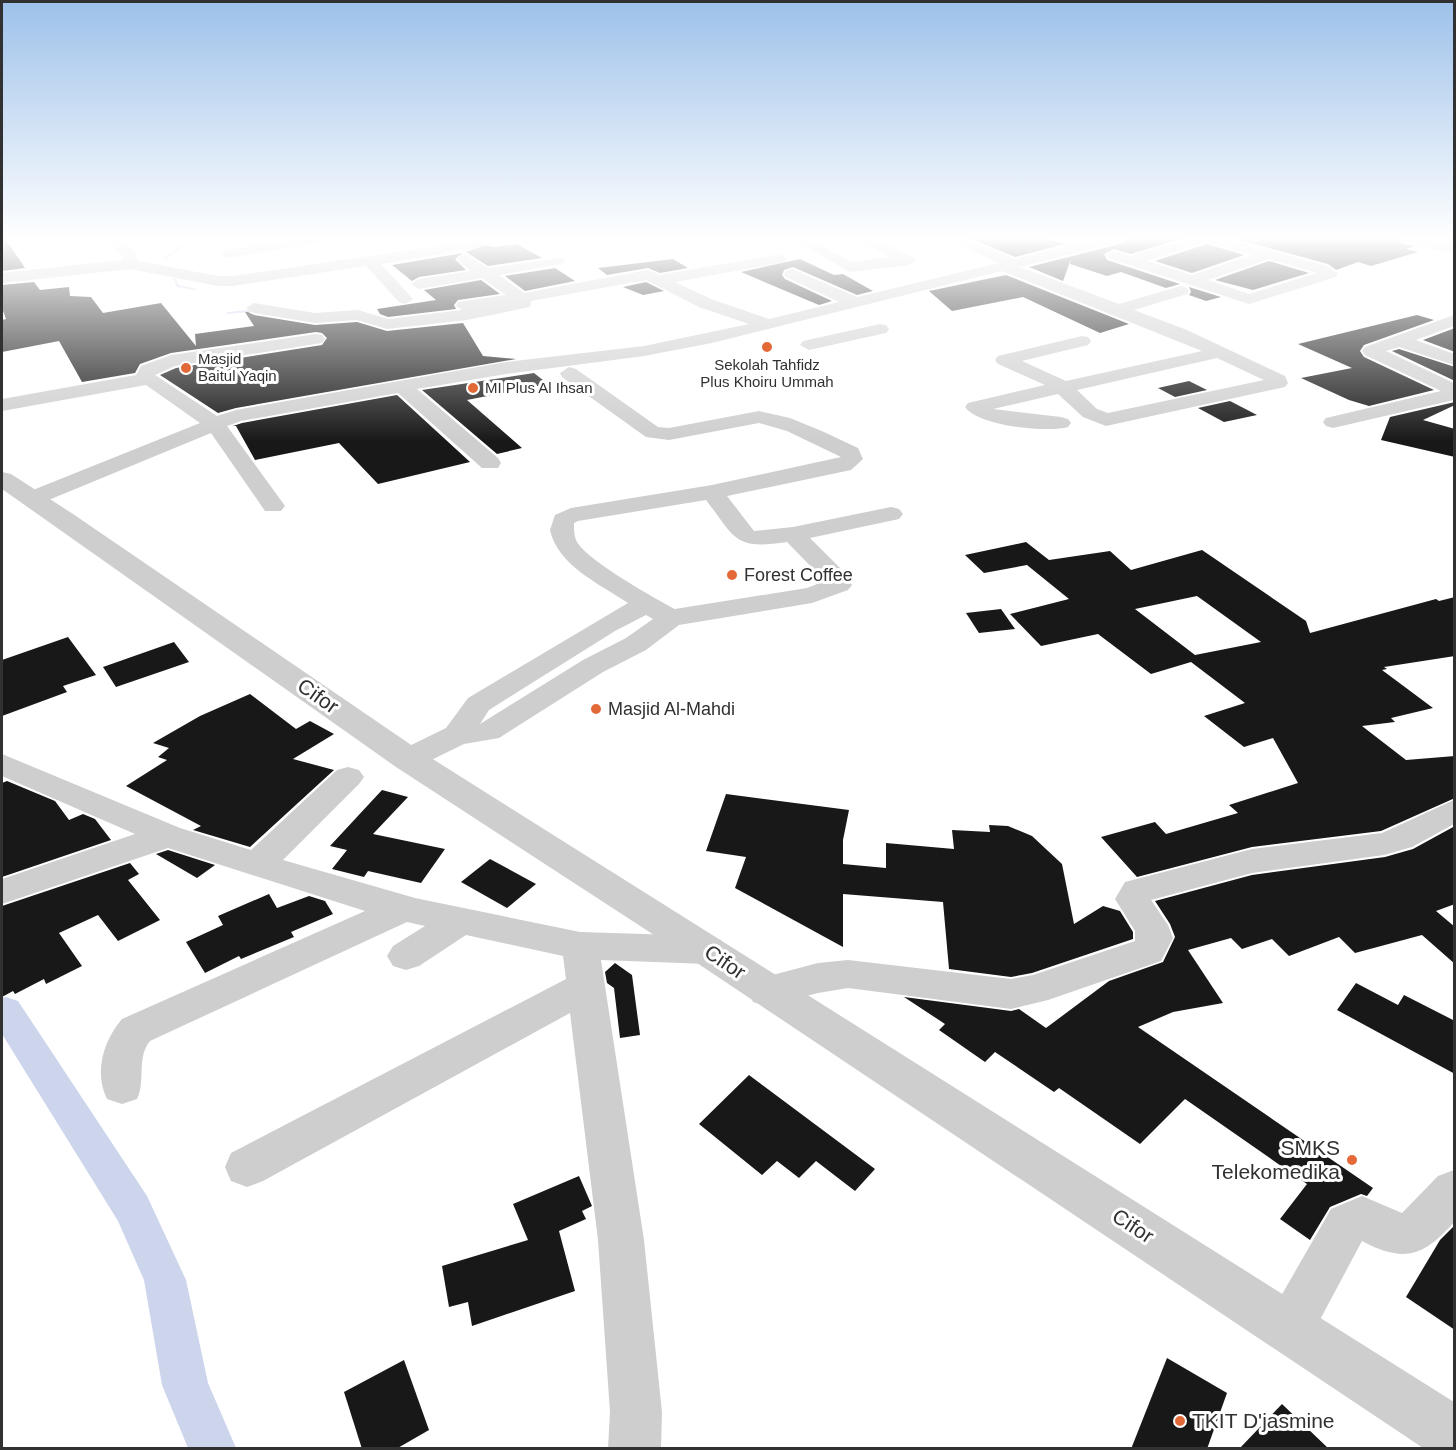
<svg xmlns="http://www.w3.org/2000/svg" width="1456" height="1450" viewBox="0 0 1456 1450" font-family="Arial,sans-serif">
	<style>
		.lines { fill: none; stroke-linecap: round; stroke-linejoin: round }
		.stream { fill: #cdd5ed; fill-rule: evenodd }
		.canal { fill: #cdd5ed; fill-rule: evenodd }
		.building { fill: #181818; fill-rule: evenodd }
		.minor { fill: #cecece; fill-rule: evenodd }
		.tertiary { fill: #cecece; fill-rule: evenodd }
		.poi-dot { fill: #e36a38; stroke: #fff; stroke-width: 2 }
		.labels { text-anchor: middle; stroke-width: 6; stroke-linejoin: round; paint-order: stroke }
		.far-poi-label { font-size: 15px; fill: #313131; stroke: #fff; text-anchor: start }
		.poi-label { font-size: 18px; fill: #313131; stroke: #fff; text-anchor: start }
		.near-street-label { font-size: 21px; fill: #313131; stroke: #fff }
		.near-poi-label { font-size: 21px; fill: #313131; stroke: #fff; text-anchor: end }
	</style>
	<rect width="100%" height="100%" fill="#fff"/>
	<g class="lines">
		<g class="stream">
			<polygon points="188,238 192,238 191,242 166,259 164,259 164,257 188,241"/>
			<polygon points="173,278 175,278 179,285 197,289 195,290 177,287"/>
			<polygon points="258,309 260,310 259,311 228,314 226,313 228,312"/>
		</g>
		<polygon class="canal" points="6,997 18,1001 147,1196 186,1280 208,1383 236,1448 188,1448 162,1385 144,1280 118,1221 2,1034 2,998"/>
	</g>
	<g class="building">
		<polygon points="2,238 5,238 25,268 2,271"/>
		<polygon points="969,238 1043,238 1065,244 1015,257"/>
		<polygon points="1127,238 1184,238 1131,254 1114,249 1104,254 1107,260 1180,284 1166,288 1121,272 1107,276 1070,264 1071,259 1063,281 1029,267 1124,243"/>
		<polygon points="1232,238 1398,238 1401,243 1414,246 1406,249 1418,252 1371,266 1358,262 1336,270 1328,264"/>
		<polygon points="517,244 542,258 488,266 466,252 485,245 494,247"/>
		<polygon points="1207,244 1244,255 1192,273 1155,261"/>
		<polygon points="463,253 455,259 466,270 419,277 412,281 392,265"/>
		<polygon points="673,259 688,268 660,273 648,268 607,275 598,268"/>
		<polygon points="800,259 834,275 843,274 873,291 857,295 793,267 784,270 782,275 785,279 832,301 819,305 741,272"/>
		<polygon points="1269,261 1309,273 1253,290 1215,280"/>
		<polygon points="555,268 575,281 525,291 505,276"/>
		<polygon points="1006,275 1129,324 1100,333 1023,297 952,311 929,291"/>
		<polygon points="481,280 500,294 458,300 454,305 456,309 388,317 380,314 377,309 436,300 424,290"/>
		<polygon points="34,282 40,290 69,287 70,296 91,297 103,313 161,303 196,346 195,334 254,326 245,312 248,312 254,315 315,325 357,322 387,331 463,323 483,356 516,359 236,408 218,413 160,375 176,368 322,345 327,338 322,333 316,332 171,353 140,364 135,373 82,382 59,341 2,352 2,320 6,319 2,308 2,285"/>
		<polygon points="646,282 664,291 643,295 623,287"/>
		<polygon points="1189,287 1221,297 1206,301 1189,295 1191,292"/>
		<polygon points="1417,315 1434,320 1364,345 1360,351 1364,357 1434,390 1369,406 1349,400 1301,378 1352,368 1298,344"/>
		<polygon points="1455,328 1455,352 1423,340"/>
		<polygon points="1399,349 1455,367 1455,381 1392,351"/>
		<polygon points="534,373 548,384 467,400 522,448 497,454 422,390"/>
		<polygon points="1189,381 1207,390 1175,397 1158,388"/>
		<polygon points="397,395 470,462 378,484 339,443 255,460 236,426 233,426 242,423"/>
		<polygon points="1230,401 1257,415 1224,422 1198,408"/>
		<polygon points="1455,402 1455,405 1423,420 1455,429 1455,457 1381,440 1390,417"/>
		<path d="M1026,542L1049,560L1110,551L1131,570L1202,550L1306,621L1310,633L1436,599L1439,601L1455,597V656L1384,667L1387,669L1382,670L1433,708L1391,718L1395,722L1362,726L1406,760L1455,756V798L1381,831L1252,847L1137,877L1101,837L1155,822L1166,834L1238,813L1229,805L1298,783L1273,738L1244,747L1204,716L1245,703L1191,662L1151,674L1098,634L1041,646L1010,614L1069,599L1027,565L984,573L965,555ZM1197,596L1261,642L1195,655L1135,609Z"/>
		<polygon points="1001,609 1015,629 979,633 966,613"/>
		<polygon points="68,637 96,675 63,686 67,692 2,716 2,660"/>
		<polygon points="174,642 189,662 116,687 103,667"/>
		<polygon points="250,694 296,729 310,721 334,734 293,759 334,770 250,847 193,830 201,826 126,786 167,760 158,757 169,748 153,743 200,716"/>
		<polygon points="7,781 55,801 69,820 83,814 95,819 111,840 2,877 2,783"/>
		<polygon points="382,790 408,797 373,834 445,849 421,883 368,871 364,877 332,869 347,850 330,846"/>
		<polygon points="726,794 849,810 843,840 843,864 886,868 886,843 954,849 952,830 990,832 989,825 1008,826 1032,836 1062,864 1074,924 1103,906 1120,911 1133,932 1133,939 1032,973 1011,977 949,969 943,902 843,894 843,947 735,888 746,857 706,851"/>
		<polygon points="1455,826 1455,904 1436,911 1455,927 1455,964 1422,935 1355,953 1339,937 1289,956 1272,939 1242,949 1231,938 1188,950 1223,1003 1173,1012 1138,1027 1373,1188 1367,1196 1361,1194 1330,1207 1310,1240 1280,1219 1307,1184 1185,1099 1140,1144 1059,1088 1054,1092 995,1052 985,1062 939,1030 945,1024 904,997 1011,1011 1019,1009 1046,1028 1109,981 1163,962 1175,937 1170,924 1155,901 1252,875 1385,857 1413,849"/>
		<polygon points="168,850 215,865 197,878 156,854"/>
		<polygon points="490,859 536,884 507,908 461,882"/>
		<polygon points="130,863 139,874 128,880 160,920 118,941 98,915 59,933 82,966 46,984 44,979 15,994 13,991 2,997 2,906"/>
		<polygon points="269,894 277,908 309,896 325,901 333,914 291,932 294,937 241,959 239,956 205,973 186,942 223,925 218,916"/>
		<polygon points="615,963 632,975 640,1035 620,1038 614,988 607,983 605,972"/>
		<polygon points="1356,983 1398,1005 1404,995 1455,1021 1455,1074 1337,1010"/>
		<polygon points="749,1075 875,1169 855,1191 816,1161 799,1178 777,1161 762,1175 699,1124"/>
		<polygon points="579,1176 592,1206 582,1211 586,1219 559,1231 575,1291 472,1326 468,1302 449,1307 442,1266 528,1240 513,1204"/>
		<polygon points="1455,1225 1455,1330 1406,1297 1440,1240"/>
		<polygon points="1167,1358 1227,1393 1207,1449 1131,1449"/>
		<polygon points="404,1360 429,1430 396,1449 362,1449 344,1392"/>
		<polygon points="1282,1404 1329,1449 1239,1449"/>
	</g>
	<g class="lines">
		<g class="minor">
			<polygon points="105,238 120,238 136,253 138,261 218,276 233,276 465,242 462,238 478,238 484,244 477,248 381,264 413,299 405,304 399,302 366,266 233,286 218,286 130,269 2,283 2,273 123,260 123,257"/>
			<polygon points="297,238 328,238 321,242 228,258 221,254 228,250"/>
			<polygon points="791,238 808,238 852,262 890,257 857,238 875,238 917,260 909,265 850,272"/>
			<path d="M1101,238H1125L1123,241L1020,267L1119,304L1181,286L1187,288L1189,291L1187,294L1134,310L1187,330L1285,376L1288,383L1285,387L1106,426L1083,417L1058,394L993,409L1061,417L1068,419L1071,423L1068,427C1047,433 978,426 965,407L968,403L1045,385L998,364L995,360L998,356L1082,336L1088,337L1091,341L1088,345L1022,361L1066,381L1202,351L1002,271L712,343L644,356L506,374L417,389L498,458L501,463L498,468H482L398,393L241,421L227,426L285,506L281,511H265L211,433L39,504H23L20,499L23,494L200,423L146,385L2,411V399L136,375L141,366L171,355L316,334L322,335L325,339L322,343L175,366L155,375L217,416L236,410L506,362L644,346L749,324L699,307L646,280L531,301L530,307L467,320L387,329L357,320L315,323L254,313L246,308L254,303L315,313L358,310L388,319L462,310L456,306L458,302L506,295L482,278L419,289L411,284L419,279L471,271L457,259L465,254L488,268L562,258L565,261L562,264L499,275L524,293L648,270L660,275L780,254L788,259L785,262L675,282L711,299L769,319L839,302L786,277L784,274L786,271L792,269L857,297L999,263L961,246L959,243L966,239L1015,259ZM1217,358L1264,380L1108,413L1097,409L1077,390Z"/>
			<path d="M1191,238H1224L1327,266L1338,274L1336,277L1249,304L1108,258L1106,255L1113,251L1131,256ZM1207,242L1252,255L1192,275L1147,261ZM1269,259L1317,273L1249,294L1208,280Z"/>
			<polygon points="1454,315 1454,326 1416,340 1454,354 1454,365 1399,347 1386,351 1454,383 1454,400 1333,428 1326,426 1323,422 1326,418 1441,391 1365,355 1362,351 1365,347"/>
			<polygon points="880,324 886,325 889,329 886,333 809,350 800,345 803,341"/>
			<path d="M569,367L576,369L658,427L669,428L759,411L790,418L824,432L858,448L863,459L851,470L727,496L754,531L793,527L891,507L899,509L903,514L899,519L810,538L845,573L852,585L848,590L812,603L679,625L646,650L603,672L499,738L464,744L419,766L408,769L397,766L392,759L397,752L446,728L468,698L628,603C600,584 558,566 550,530L555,515L571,508L712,485L841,457L787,431L759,423L669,440L646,437L562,377L560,373ZM706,500C736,539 734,550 787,542L825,581L807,588L675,609C654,598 587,560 577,542C574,536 574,530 574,523L578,521ZM646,615L653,619L626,638L583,660L480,724L489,710L615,631Z"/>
			<path d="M2,754L180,828L251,850L337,770L348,767L359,770L364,777L359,784L283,860L415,898L580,932L708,936L721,940L727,950L721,960L708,964L601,960L644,1240L662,1412L661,1448H608L610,1412L598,1240L570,1013L263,1181L247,1187L231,1181L225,1167L231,1153L566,979L563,956L466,935L419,966L406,970L393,966L387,956L393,946L425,926L407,922L150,1041C136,1058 146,1081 137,1099L122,1104L107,1099C94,1073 103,1041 122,1019L365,911L168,848L2,904V879L135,834L2,776Z"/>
			<polygon points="1454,800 1454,824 1412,847 1384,855 1252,873 1151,900 1168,925 1173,938 1161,961 1048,1000 1011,1009 848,988 818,993 767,1006 753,1002 748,991 753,980 818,963 848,960 1011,979 1033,975 1135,941 1135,931 1115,899 1125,882 1252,849 1382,833"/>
			<path d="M1454,1170V1222C1424,1257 1403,1263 1362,1241L1307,1344L1290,1351L1273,1344L1265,1327L1273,1310L1331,1209L1362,1196L1402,1213L1438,1176Z"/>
		</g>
		<g class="tertiary">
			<polygon points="1400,238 1427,238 1454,244 1454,254 1402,241"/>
			<polygon points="2,472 11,474 73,514 420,751 1454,1402 1454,1448 1423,1448 694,961 396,767 2,489"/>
		</g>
	</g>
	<linearGradient id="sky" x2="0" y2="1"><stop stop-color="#9dc1ea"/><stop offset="0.54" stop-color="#fff"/><stop offset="1" stop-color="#fff" stop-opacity="0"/></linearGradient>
	<rect width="1456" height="441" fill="url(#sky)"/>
	<g class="poi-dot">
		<circle cx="767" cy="347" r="6"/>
		<circle cx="186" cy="368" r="6"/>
		<circle cx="473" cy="388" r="6"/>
		<circle cx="732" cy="575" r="6"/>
		<circle cx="596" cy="709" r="6"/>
		<circle cx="1352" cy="1160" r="6"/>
		<circle cx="1180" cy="1421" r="6"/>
	</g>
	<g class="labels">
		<g class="far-poi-label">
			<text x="198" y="364">Masjid<tspan x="198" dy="17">Baitul Yaqin</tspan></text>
			<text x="767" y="370" text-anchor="middle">Sekolah Tahfidz<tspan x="767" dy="17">Plus Khoiru Ummah</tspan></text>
			<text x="485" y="393">MI Plus Al Ihsan</text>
		</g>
		<g class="poi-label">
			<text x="744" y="581">Forest Coffee</text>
			<text x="608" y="715">Masjid Al-Mahdi</text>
		</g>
		<g class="near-street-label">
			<text transform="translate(318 696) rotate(35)" y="7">Cifor</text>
			<text transform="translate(725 962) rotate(34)" y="7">Cifor</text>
			<text transform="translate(1133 1226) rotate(33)" y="7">Cifor</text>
		</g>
		<g class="near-poi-label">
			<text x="1340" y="1155">SMKS<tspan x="1340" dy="24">Telekomedika</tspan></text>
			<text x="1192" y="1428" text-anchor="start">TKIT D'jasmine</text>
		</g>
	</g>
	<rect width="1456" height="1450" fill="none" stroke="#313131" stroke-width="6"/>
</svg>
